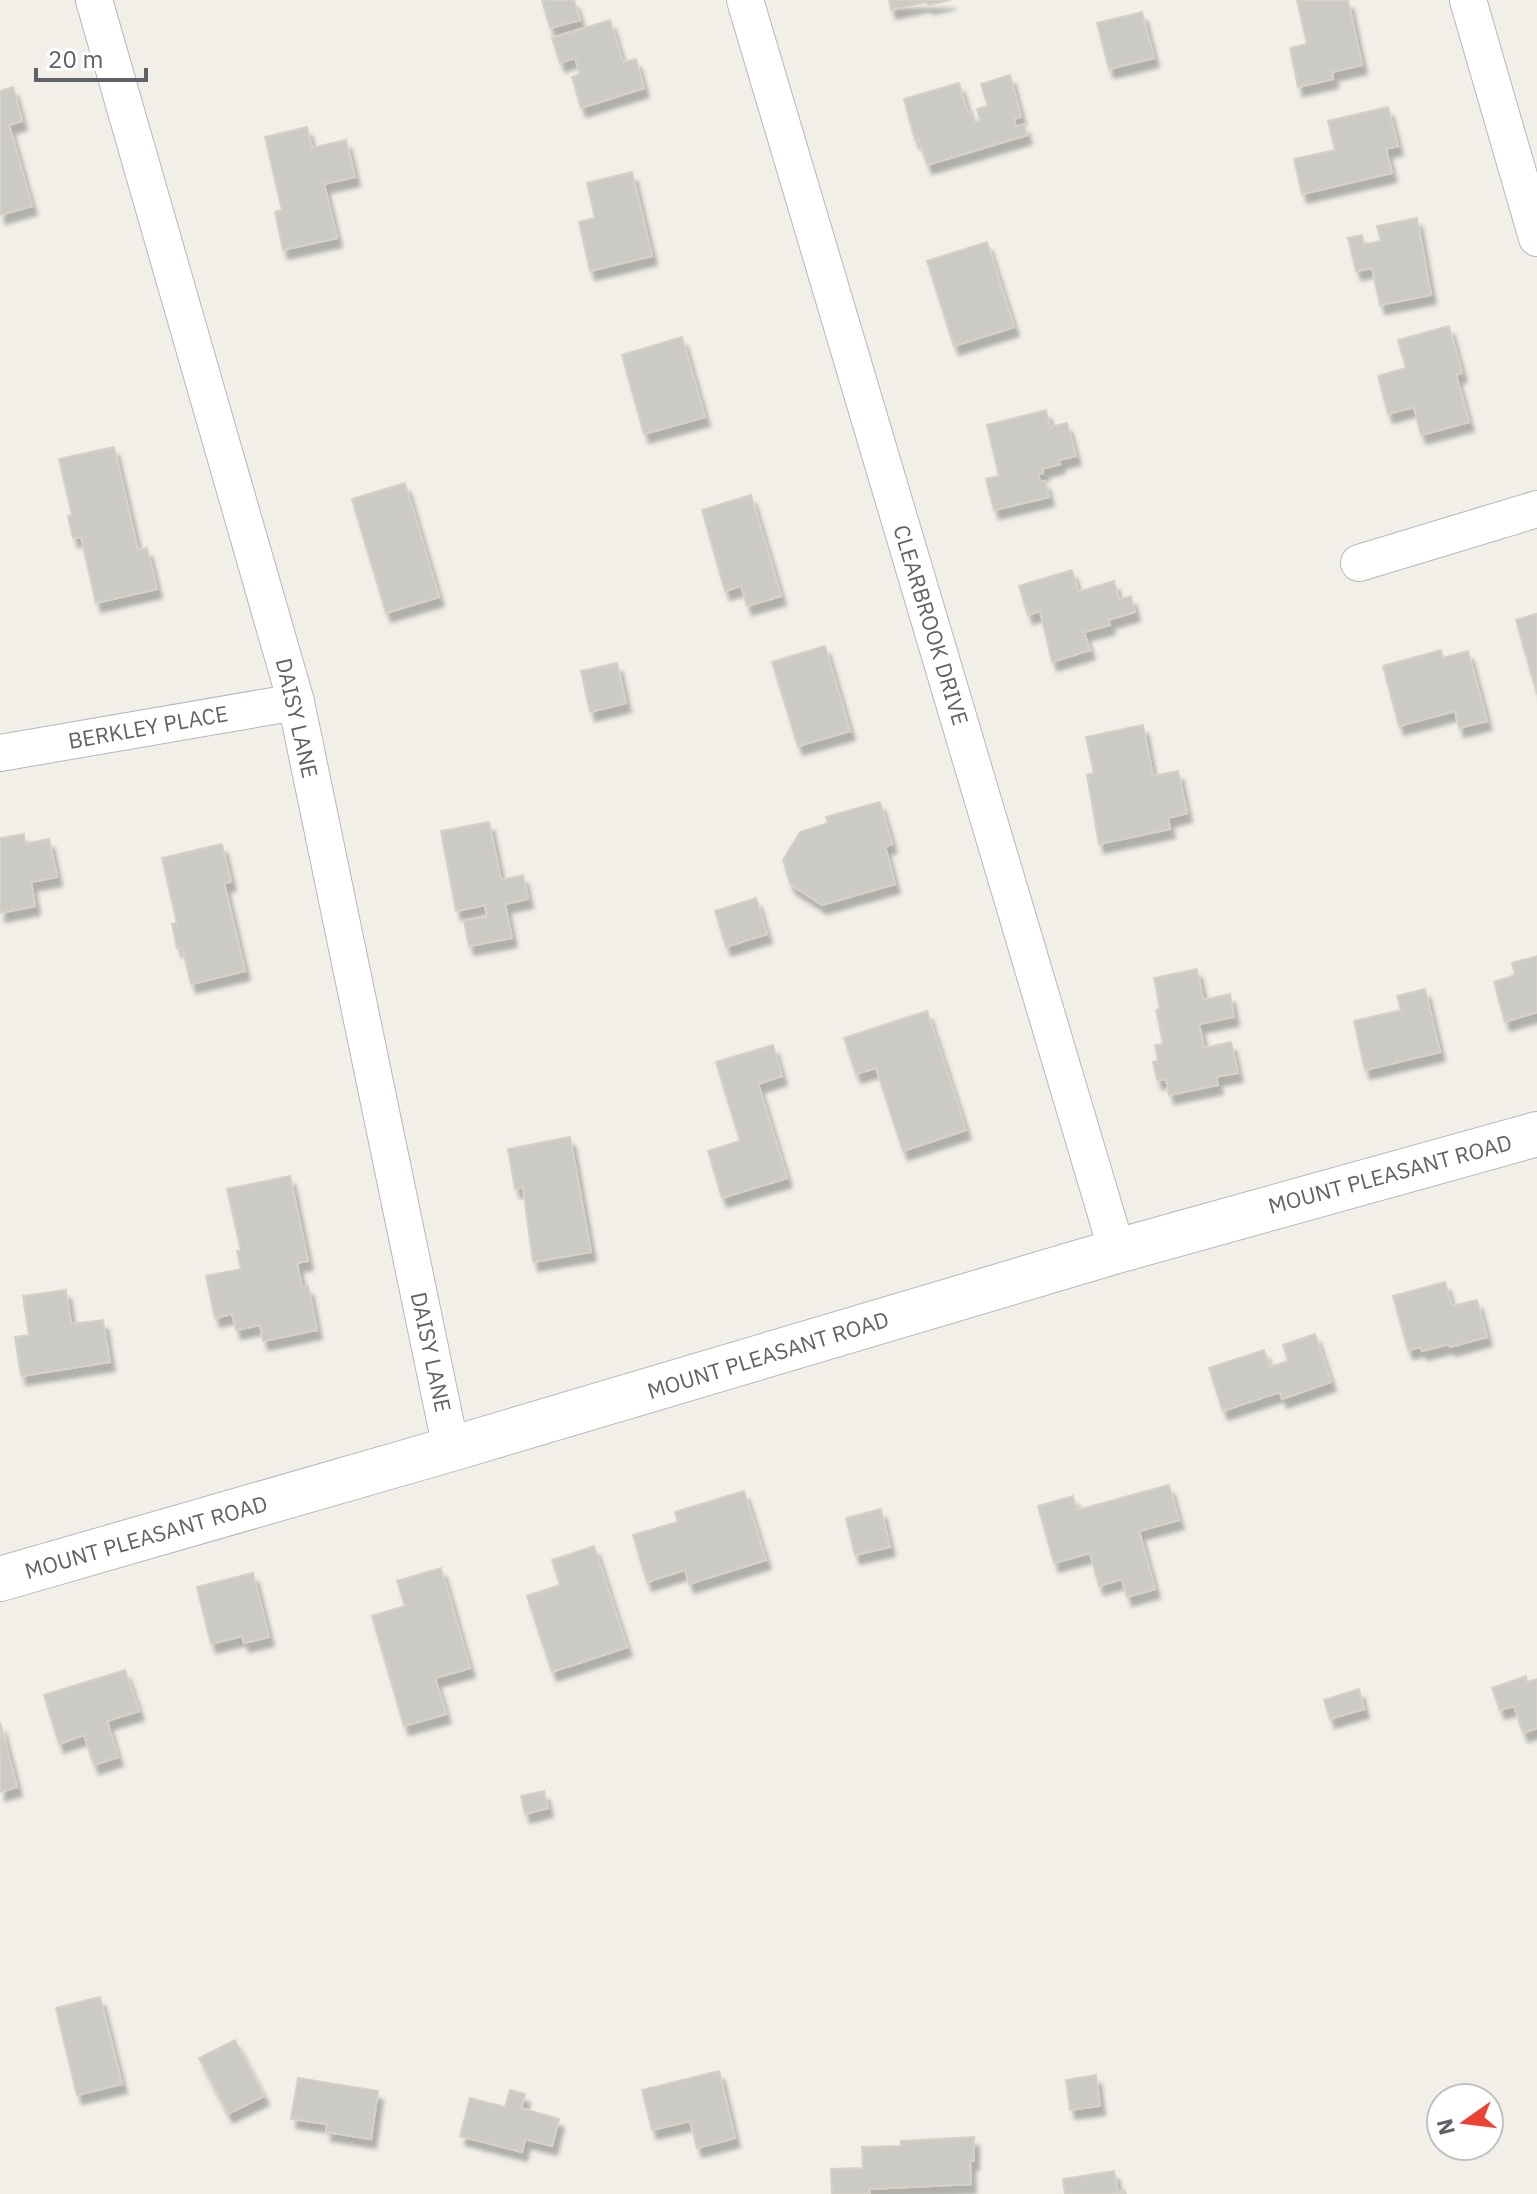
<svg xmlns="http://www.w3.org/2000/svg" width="1537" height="2194" viewBox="0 0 1537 2194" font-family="'IBM Plex Sans',sans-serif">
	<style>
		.building { fill: #cccac5; stroke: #d6d1c6; stroke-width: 2; filter: url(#shadow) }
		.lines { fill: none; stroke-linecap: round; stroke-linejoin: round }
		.minor-casing { stroke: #b5b8bc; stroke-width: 38 }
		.tertiary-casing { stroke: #b5b8bc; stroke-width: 46 }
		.minor { stroke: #fff; stroke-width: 36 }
		.tertiary { stroke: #fff; stroke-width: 44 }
		.labels { text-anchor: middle; stroke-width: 6; stroke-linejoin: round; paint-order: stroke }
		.street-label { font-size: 22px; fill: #5f6368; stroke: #fff }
	</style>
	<defs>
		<filter id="shadow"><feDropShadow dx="5" dy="9" stdDeviation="2" flood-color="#0004"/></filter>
	</defs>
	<rect width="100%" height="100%" fill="#f1efe8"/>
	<g class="building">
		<polygon points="542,0 574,0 580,20 550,28"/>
		<polygon points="889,0 951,0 928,5 927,2 891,10"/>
		<polygon points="1297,0 1348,0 1362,65 1332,72 1333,79 1298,87 1290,48 1307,44"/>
		<polygon points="1142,12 1154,58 1109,69 1097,23"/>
		<polygon points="610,20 623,62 636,59 644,88 581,108 572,77 580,74 575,58 560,63 552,38"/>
		<polygon points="1010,75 1021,117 1014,119 1016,127 1024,124 1027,135 927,165 919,139 915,140 904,99 959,83 968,113 972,112 975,122 980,121 977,109 988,106 981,84"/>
		<polygon points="13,87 22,121 9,125 32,206 0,215 0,91"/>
		<polygon points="1388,107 1398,146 1386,149 1392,173 1302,194 1294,159 1335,150 1328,121"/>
		<polygon points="307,127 312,148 346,140 355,177 324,184 337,238 283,250 275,212 282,210 265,137"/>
		<polygon points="632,172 652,256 590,271 579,222 595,218 587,183"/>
		<polygon points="1417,218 1431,295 1380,305 1372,268 1356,271 1348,238 1362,235 1364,245 1381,241 1377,226"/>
		<polygon points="987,242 1014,327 954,346 927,261"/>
		<polygon points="1449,326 1462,373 1456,375 1469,422 1421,435 1414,407 1388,414 1378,376 1406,368 1398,340"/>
		<polygon points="682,337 705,417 644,434 622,355"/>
		<polygon points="1046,410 1050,427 1067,423 1076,456 1059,460 1060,464 1042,469 1043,473 1038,474 1040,482 1045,481 1049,497 994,510 986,479 999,476 987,425"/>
		<polygon points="114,447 138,550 147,548 157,589 96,603 81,537 73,538 68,516 72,515 59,459"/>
		<polygon points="405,483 439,597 386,613 352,499"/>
		<polygon points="751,495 781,596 747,606 741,586 725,591 702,510"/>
		<polygon points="1072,570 1078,592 1114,581 1119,600 1131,596 1135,612 1108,620 1110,625 1084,632 1090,650 1052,662 1040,611 1028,615 1019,586"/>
		<polygon points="1536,614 1537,620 1537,694 1516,620"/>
		<polygon points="825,646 850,731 798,746 772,662"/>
		<polygon points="1441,650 1443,658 1468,651 1487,721 1459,728 1455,711 1399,726 1383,666"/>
		<polygon points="617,663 626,703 590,712 581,671"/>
		<polygon points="1143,725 1153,776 1178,771 1187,813 1168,818 1170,829 1099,844 1087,775 1094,773 1086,737"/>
		<polygon points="880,802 892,844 885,846 895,884 822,905 790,884 783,860 800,832 828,823 826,817"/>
		<polygon points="489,822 501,880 523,875 528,899 505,904 512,938 469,946 464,921 487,917 485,905 456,911 441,831"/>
		<polygon points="24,834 25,844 49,839 57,877 31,882 35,906 0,913 0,838"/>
		<polygon points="222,844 231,882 224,883 245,971 191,984 182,947 177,948 172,924 177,923 162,858"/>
		<polygon points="756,898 767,934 726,947 715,911"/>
		<polygon points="1537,956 1537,1012 1505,1022 1494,982 1515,975 1512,963"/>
		<polygon points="1197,969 1203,1000 1230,994 1234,1017 1199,1024 1204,1048 1231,1042 1238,1073 1216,1077 1218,1085 1169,1095 1166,1079 1157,1080 1153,1062 1158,1061 1155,1045 1163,1044 1156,1010 1160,1009 1154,978"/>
		<polygon points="1425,989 1440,1052 1365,1070 1354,1021 1401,1010 1397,996"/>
		<polygon points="927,1011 966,1130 903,1151 876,1068 856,1074 844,1038"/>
		<polygon points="773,1045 782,1076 758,1084 787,1178 722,1198 708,1151 740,1141 716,1062"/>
		<polygon points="570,1137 591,1252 533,1262 523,1187 515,1189 508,1149"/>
		<polygon points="290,1176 308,1261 297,1263 302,1288 308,1286 317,1330 263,1341 260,1325 236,1330 232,1314 215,1318 206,1276 241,1269 237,1251 241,1250 227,1189"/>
		<polygon points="1445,1282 1452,1306 1477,1300 1487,1337 1450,1347 1449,1344 1422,1351 1421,1347 1408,1350 1393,1296"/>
		<polygon points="66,1290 71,1324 103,1320 110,1362 21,1376 15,1337 29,1335 23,1296"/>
		<polygon points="1315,1334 1331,1382 1282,1399 1280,1392 1223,1411 1209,1368 1264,1350 1270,1367 1288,1361 1283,1345"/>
		<polygon points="1169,1485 1179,1520 1139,1531 1155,1589 1127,1597 1122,1579 1099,1586 1090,1553 1054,1563 1038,1506 1073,1496 1077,1510"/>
		<polygon points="744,1491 766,1560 689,1584 685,1570 647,1582 633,1535 678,1522 675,1512"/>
		<polygon points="881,1509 890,1547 855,1555 846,1518"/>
		<polygon points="594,1546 627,1647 552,1672 527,1596 560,1585 552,1560"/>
		<polygon points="441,1568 470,1668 435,1678 446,1714 404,1726 372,1616 405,1606 397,1581"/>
		<polygon points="253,1573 269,1637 244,1643 242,1636 211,1644 197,1587"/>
		<polygon points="125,1670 139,1711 107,1721 118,1757 94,1765 84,1735 59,1744 44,1695"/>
		<polygon points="1526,1676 1527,1682 1537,1679 1537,1728 1523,1733 1514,1706 1500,1710 1492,1688"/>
		<polygon points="1359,1689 1364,1709 1330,1719 1324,1700"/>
		<polygon points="0,1722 17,1787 0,1792"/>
		<polygon points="544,1791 548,1808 525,1814 521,1796"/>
		<polygon points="100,1997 122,2084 77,2095 56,2008"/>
		<polygon points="235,2040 264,2096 228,2114 199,2058"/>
		<polygon points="719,2071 735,2138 697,2148 690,2121 652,2130 642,2090"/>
		<polygon points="1096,2075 1100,2106 1070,2110 1066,2080"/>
		<polygon points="298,2078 378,2091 371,2139 326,2132 327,2124 291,2119"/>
		<polygon points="510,2090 525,2094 521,2108 559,2119 552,2146 525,2139 522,2152 460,2136 470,2098 505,2107"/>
		<polygon points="974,2137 974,2161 970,2161 971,2184 869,2189 870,2194 832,2194 831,2169 863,2168 862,2147 901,2146 901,2141"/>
		<polygon points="1114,2171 1118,2192 1125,2191 1126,2194 1065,2194 1063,2179"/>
	</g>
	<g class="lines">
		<g class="minor-casing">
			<g id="minor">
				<polyline points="94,0 296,702 451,1449"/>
				<polyline points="745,0 1117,1251"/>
				<polyline points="1468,0 1537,238"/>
				<polyline points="1359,563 1537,509"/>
				<polyline points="0,753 296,702"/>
			</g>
		</g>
		<g class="tertiary-casing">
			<polyline id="tertiary" points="0,1579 451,1449 1117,1251 1537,1134"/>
		</g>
		<use href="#minor" class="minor"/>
		<use href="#tertiary" class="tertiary"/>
	</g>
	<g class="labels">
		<g class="street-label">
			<text transform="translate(931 625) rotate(73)" y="8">CLEARBROOK DRIVE</text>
			<text transform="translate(297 718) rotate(77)" y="8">DAISY LANE</text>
			<text transform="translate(148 727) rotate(-10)" y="8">BERKLEY PLACE</text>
			<text transform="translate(1390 1174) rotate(-15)" y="8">MOUNT PLEASANT ROAD</text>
			<text transform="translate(431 1352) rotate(78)" y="8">DAISY LANE</text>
			<text transform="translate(768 1355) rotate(-17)" y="8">MOUNT PLEASANT ROAD</text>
			<text transform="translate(146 1537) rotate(-16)" y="8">MOUNT PLEASANT ROAD</text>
		</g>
	</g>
	<g transform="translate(1465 2122) rotate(256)"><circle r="38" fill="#ffffff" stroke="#bfc1c3" stroke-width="2"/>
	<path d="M0-6L14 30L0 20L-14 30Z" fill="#ea4335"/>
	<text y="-12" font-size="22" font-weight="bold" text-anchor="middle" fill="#5f6368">N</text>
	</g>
	<path d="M36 68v12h110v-12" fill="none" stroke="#5f6368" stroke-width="4"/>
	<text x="48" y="68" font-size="24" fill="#5f6368" stroke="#ffffff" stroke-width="6" paint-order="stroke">20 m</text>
</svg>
